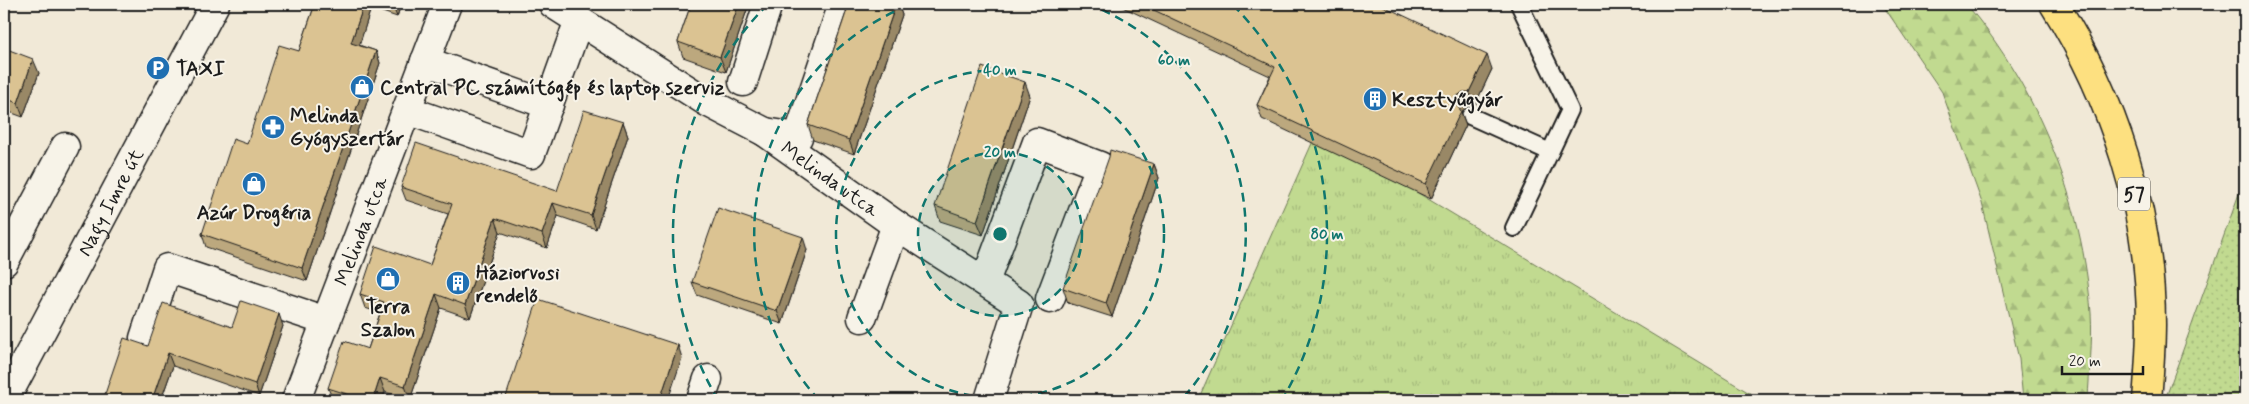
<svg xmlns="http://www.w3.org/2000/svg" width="2249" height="404" viewBox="0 0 2249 404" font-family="Mynerve,sans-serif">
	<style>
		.forest { fill: url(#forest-firs); stroke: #6e7b56 }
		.park { fill: url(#park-tufts); stroke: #6e7b56 }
		.garden { fill: url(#garden-dots); stroke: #6e7b56 }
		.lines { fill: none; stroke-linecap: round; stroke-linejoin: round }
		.service-casing { stroke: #1c1c1c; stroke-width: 20 }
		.minor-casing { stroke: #1c1c1c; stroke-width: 31 }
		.tertiary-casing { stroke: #1c1c1c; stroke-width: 31 }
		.primary-casing { stroke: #1c1c1c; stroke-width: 31 }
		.service { stroke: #f7f3e8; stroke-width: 16 }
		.minor { stroke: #f7f3e8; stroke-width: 28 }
		.tertiary { stroke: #f7f3e8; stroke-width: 28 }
		.primary { stroke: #fde080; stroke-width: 28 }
		.wall { fill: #bca87e; stroke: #1c1c1c }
		.shaded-wall { fill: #986; stroke: #1c1c1c }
		.building { fill: #dbc392; stroke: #1c1c1c }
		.ring { fill: none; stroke: #0f766e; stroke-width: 2.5; stroke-dasharray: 9 6 }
		.labels { text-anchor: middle; stroke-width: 4; stroke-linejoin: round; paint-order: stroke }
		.shield { fill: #f7f3e8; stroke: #5e5c59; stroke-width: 1 }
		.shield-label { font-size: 19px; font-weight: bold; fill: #1c1c1c }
		.poi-label { font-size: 20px; font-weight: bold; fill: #1c1c1c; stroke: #f7f3e8; text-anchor: start }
		.street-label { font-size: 20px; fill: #1c1c1c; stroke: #f7f3e8 }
		.centre { fill: #0f766e; stroke: #f7f3e8; stroke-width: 2.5 }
		.ring-label { font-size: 15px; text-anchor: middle; font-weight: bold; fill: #0f766e; stroke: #f7f3e8; stroke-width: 4; stroke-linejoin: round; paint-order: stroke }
	</style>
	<defs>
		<pattern id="forest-firs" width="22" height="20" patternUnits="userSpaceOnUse" patternTransform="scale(1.25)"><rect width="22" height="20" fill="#c1da90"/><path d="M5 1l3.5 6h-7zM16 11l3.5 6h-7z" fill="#a5ba7c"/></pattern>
		<pattern id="park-tufts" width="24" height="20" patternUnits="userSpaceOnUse" patternTransform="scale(1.25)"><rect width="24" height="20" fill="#c1da90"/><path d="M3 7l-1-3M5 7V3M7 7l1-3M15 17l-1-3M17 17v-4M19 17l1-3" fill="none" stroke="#a5ba7c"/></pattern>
		<pattern id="garden-dots" width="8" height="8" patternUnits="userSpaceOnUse" patternTransform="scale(1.25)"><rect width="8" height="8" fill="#c1da90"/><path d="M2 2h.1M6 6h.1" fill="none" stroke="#a5ba7c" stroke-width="1.8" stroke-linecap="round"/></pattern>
	</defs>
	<rect width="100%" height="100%" fill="#f1e9d7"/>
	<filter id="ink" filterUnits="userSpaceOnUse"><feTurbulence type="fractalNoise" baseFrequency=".02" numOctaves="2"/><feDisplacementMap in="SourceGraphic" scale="10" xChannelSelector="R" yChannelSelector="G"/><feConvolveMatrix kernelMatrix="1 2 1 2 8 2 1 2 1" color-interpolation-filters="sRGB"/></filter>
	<g filter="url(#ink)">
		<path class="forest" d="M1882,4H1966C2038,88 2083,202 2091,313C2093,341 2089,372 2088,400H2023L2019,359L1982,203L1942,92Z"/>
		<polygon class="park" points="1317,132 1761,400 1198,400"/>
		<polygon class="garden" points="2245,177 2245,400 2165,400"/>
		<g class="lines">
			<g class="service-casing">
				<g id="service">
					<polyline points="1470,116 1550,152"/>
					<polyline points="1514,228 1570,110 1519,4"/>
				</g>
			</g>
			<g class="minor-casing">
				<g id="minor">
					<path id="s1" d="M553,4L707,102L765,132L896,225L1019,304L989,400"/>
					<polyline points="425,61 549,105"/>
					<polyline points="743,82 768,4"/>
					<polyline points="407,110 531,154 579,20"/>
					<polyline points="765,132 798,137 843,4"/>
					<polyline points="4,262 65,147"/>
					<polyline points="985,282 1037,142 1100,166 1050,299"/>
					<polyline points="862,318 896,225"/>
					<polyline points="144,338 167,268 326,321"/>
					<path id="s2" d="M296,400L447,4"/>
					<polyline points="701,400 708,379"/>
				</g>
			</g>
			<g class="tertiary-casing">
				<g id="tertiary">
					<path id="s3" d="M5,400L215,4"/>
				</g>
			</g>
			<g class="primary-casing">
				<path id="primary" d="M2054,4C2113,98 2151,212 2151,324C2151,349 2149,375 2147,400"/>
			</g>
			<use href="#service" class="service"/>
			<use href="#minor" class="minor"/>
			<use href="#tertiary" class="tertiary"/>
			<use href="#primary" class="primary"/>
		</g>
		<g class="wall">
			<polygon points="315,4 401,4 397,17 371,8 359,45 376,51 380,63 307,281 206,247 202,234 247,144 299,51"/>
			<polygon points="691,4 749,4 726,72 683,57 678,42"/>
			<polygon points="849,4 898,4 902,15 854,154 813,140 808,125"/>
			<polygon points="1116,4 1379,4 1492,69 1474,107 1469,106 1461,111 1466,125 1431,199 1262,119 1257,105 1270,76"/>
			<polygon points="4,48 39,73 23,117 4,110"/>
			<polygon points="1030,96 983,235 940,221 935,206"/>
			<polygon points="623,122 628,136 596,229 558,216 547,248 500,232 470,318 441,308 410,400 385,392 382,400 333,400 328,388 368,349 380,313 365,308 360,294 430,265 448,214 406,200 401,187 557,191"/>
			<polygon points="1154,164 1159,178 1112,317 1068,303 1063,288"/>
			<polygon points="807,250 782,324 697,295 692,282"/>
			<polygon points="283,326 259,396 173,366 161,400 103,400 148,346 232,327"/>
		</g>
		<g class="shaded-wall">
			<polygon points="364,4 370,4 371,8 356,56 351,43"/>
			<polygon points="392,4 401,4 397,17"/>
			<polygon points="739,4 749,4 726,72 720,57"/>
			<polygon points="896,4 898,4 902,15 854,154 849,140"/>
			<polygon points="376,51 380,63 307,281 302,268"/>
			<polygon points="1487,55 1492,69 1474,107 1469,92"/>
			<polygon points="33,59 39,73 23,117 18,103"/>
			<polygon points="1025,82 1030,96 983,235 977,221"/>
			<polygon points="1463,92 1469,106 1461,112 1466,125 1431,199 1426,184 1455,103 1456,97"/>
			<polygon points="623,122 628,136 596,229 591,215"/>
			<polygon points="1154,164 1159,178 1112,317 1106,303"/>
			<polygon points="553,203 558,216 547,248 542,234"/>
			<polygon points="495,218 500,232 470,318 465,305"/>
			<polygon points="803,237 807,250 782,324 777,311"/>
			<polygon points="436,294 441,308 410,400 405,386"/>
			<polygon points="279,314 283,326 259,396 255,384"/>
			<polygon points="678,345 682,358 668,400 660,400"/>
			<polygon points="168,353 173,366 161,400 152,400"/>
			<polygon points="380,378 385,392 382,400 373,400"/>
		</g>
		<g class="building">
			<polygon points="315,4 364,4 351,43 376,51 302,268 202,234 233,139 247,144 279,45 299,51"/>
			<polygon points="691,4 739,4 720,57 678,42"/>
			<polygon points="849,4 896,4 849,140 808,125"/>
			<polygon points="1141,4 1379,4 1487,55 1469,92 1463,92 1456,97 1455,103 1461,111 1426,184 1257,105 1275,67"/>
			<polygon points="4,48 33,59 18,103 4,98"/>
			<polygon points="982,67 1025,82 977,221 935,206"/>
			<polygon points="584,110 623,122 591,215 553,203 542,234 495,218 465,305 436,294 405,386 380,378 373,400 366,400 328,388 344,341 368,349 384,302 360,294 376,246 430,265 452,204 401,187 416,143 557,191"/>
			<polygon points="1110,150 1154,164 1106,303 1063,288 1109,157"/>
			<polygon points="718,208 803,237 777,311 692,282"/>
			<polygon points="538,299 678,345 660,400 505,400"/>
			<polygon points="241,301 279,314 255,384 168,353 152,400 103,400 124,338 148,346 163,303 232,327"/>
		</g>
	</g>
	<circle cx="1000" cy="234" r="82" fill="#0f766e" fill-opacity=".12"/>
	<g class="ring">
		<circle cx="1000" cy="234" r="82"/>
		<circle cx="1000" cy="234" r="164"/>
		<path d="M819 400A246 246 0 0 1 912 4M1088 4A246 246 0 0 1 1181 400"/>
		<path d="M718 400A327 327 0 0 1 767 5M1233 5A327 327 0 0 1 1282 400"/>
	</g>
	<defs>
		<g id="parking-disc" transform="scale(1.25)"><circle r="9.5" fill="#1f6fb2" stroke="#f7f3e8"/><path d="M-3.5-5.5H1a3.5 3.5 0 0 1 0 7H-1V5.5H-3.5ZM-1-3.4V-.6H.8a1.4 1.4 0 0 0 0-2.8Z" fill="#fff"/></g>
		<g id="shop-disc" transform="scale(1.25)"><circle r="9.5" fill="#1f6fb2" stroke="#f7f3e8"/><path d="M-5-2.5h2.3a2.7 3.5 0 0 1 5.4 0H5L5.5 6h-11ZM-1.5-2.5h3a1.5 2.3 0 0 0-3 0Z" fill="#fff"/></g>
		<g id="building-disc" transform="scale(1.25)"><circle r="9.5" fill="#1f6fb2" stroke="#f7f3e8"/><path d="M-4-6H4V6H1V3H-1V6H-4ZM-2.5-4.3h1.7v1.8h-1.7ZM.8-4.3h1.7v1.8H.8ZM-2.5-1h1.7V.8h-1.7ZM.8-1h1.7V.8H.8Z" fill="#fff"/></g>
		<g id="pharmacy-disc" transform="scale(1.25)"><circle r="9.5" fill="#1f6fb2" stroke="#f7f3e8"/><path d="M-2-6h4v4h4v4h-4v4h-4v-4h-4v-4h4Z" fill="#fff"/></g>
	</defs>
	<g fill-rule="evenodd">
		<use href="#parking-disc" x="158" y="68"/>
		<use href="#shop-disc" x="362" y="87"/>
		<use href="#building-disc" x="1375" y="99"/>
		<use href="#pharmacy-disc" x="273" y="127"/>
		<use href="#shop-disc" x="254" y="184"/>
		<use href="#shop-disc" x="388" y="279"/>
		<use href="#building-disc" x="458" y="283"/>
	</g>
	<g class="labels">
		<rect class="shield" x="2118" y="177.5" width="32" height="33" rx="4"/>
		<g class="shield-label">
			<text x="2134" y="201">57</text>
		</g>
		<g class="poi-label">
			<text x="176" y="75">TAXI</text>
			<text x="380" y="94">Central PC számítógép és laptop szerviz</text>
			<text x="1392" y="106">Kesztyűgyár</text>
			<text x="290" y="122">Melinda<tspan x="290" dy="23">Gyógyszertár</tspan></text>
			<text x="254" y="219" text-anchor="middle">Azúr Drogéria</text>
			<text x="476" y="279">Háziorvosi<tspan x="476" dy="23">rendelő</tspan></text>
			<text x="388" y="313" text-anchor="middle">Terra<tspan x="388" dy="23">Szalon</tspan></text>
		</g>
		<g class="street-label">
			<text dy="7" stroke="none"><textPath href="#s1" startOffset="328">Melinda utca</textPath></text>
			<text dy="7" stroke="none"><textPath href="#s3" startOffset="224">Nagy Imre út</textPath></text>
			<text dy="7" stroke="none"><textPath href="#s2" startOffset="181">Melinda utca</textPath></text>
		</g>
	</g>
	<circle cx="1000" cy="234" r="8" class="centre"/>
	<g class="ring-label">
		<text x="1174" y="65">60 m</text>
		<text x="1000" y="75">40 m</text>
		<text x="1000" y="157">20 m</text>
		<text x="1327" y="239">80 m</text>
	</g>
	<rect width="2249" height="404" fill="none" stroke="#f7f3e8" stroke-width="20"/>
	<rect x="10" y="10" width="2229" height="384" fill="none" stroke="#1c1c1c" stroke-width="2" filter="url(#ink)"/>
	<path d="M2062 366v8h81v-8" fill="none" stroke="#1c1c1c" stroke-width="2.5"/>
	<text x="2069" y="366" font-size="15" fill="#1c1c1c" stroke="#f7f3e8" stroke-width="4" paint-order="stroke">20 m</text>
</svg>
